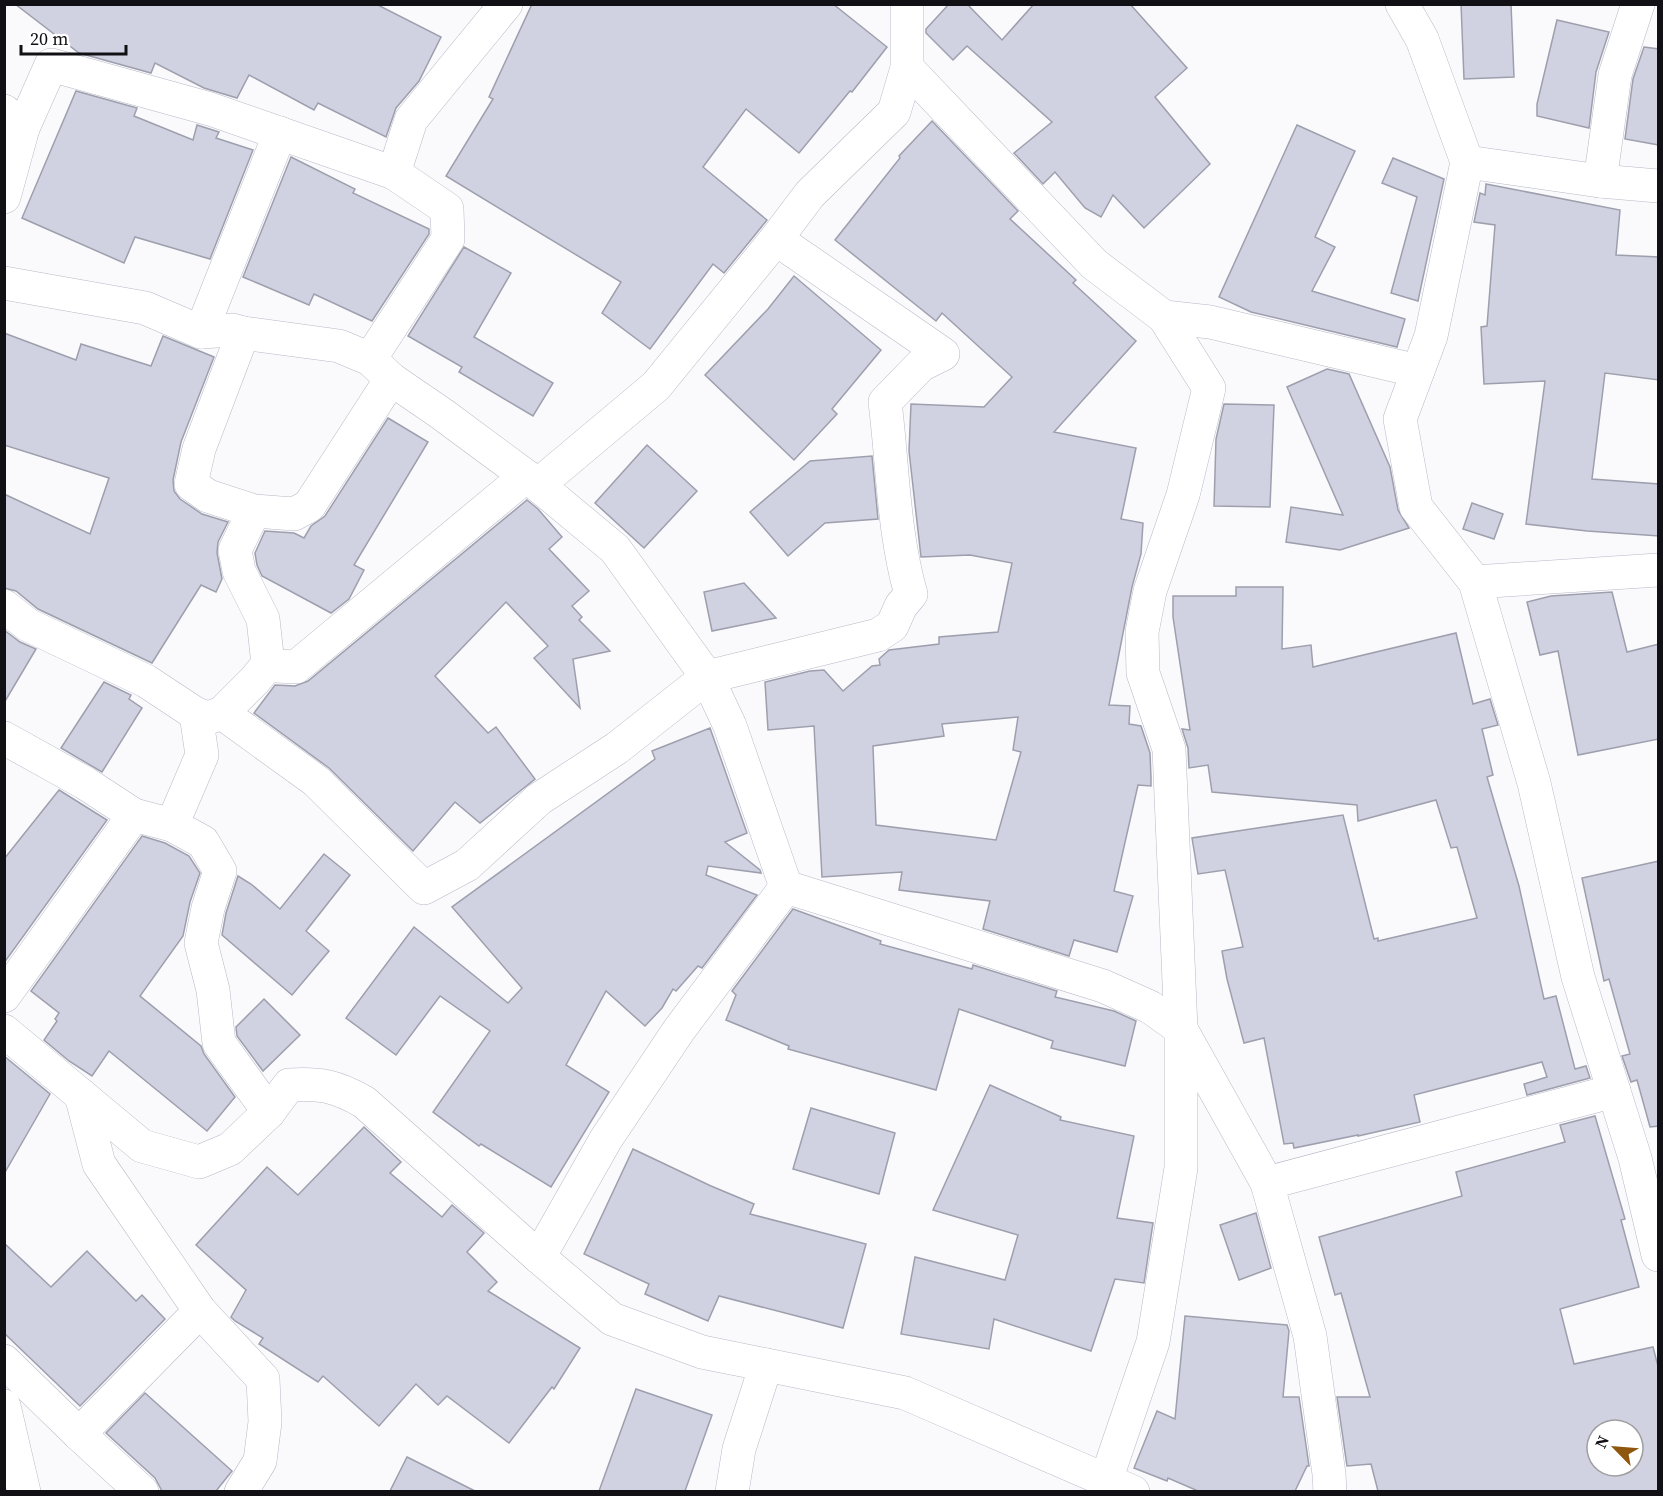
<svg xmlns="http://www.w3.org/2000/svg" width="1663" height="1496" viewBox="0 0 1663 1496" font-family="'Source Serif 4',serif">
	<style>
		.building { fill: #d0d2e1; stroke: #9d9fad; stroke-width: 1.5; fill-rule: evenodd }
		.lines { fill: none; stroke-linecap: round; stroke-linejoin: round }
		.minor-casing { stroke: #b7b9c7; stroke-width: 34 }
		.minor { stroke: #fff; stroke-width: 33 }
	</style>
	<rect width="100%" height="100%" fill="#fafafd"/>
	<g class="building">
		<polygon points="15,4 376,4 441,37 419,81 396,108 386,137 318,103 314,110 249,75 237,98 204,88 155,63 151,73 79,53"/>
		<polygon points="532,4 833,4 887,47 852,92 850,91 799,153 746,109 703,167 767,220 724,273 713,264 650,349 602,313 621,282 446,176 493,99 489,97"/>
		<polygon points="949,4 967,4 1002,40 1034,4 1130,4 1187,68 1155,97 1210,164 1144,228 1113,195 1101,217 1085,208 1055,172 1043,184 1014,153 1052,122 967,46 953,60 926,33 926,29"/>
		<polygon points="1461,4 1511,4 1514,77 1464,79"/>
		<polygon points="1557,20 1609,32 1596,72 1589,128 1537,116 1537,104"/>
		<polygon points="1644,47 1659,49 1659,145 1625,139 1633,79"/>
		<polygon points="76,91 137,108 134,116 193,140 197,125 219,132 216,138 253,150 210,259 135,237 124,263 22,218"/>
		<path d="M932,121L1018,211L1010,219L1076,280L1073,283L1136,341L1054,432L1136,448L1121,519L1143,523L1141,554L1132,587L1109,705L1130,706L1129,724L1141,726L1150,753L1151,778V786L1138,785L1114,891L1133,896L1117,952L1074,940L1069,956L983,929L990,901L899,890L902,872L822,877L814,726L768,730L765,682L810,671L824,670L843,691L872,666L880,665L879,659L889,650L939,644V637L998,632L1012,563L970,555L921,557L909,451L911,404L984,407L1012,377L942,313L936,321L835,240L900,158L899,156ZM1018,717L1013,750L1021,752L996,840L876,825L873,746L944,736L942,724Z"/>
		<polygon points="1297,125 1355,151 1315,237 1335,247 1312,291 1405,319 1397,347 1251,312 1219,297"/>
		<polygon points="291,157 355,189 353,193 429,229 429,234 372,321 314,294 309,305 243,277"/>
		<polygon points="1393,158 1444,179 1418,301 1391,293 1417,197 1382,183"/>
		<polygon points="1486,184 1620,210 1616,255 1659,257 1659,380 1605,373 1592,479 1659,484 1659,536 1587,531 1526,524 1545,381 1484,384 1481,327 1487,326 1495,225 1474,222 1480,193 1485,195"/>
		<polygon points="464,247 511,273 474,337 553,383 533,416 459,372 462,367 408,336"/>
		<polygon points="794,276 881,350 832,409 837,414 794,460 705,375 768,309"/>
		<polygon points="4,333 76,360 81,344 151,366 163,336 214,357 181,442 173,480 174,491 180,499 202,514 228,522 218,542 217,553 222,579 216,592 201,585 152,663 38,609 16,591 4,588 4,494 90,534 109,478 4,445"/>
		<polygon points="1327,369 1349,374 1390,467 1398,510 1409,528 1340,550 1286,542 1291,507 1343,515 1287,387"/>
		<polygon points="1224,404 1274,405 1270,507 1214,506 1216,439"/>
		<polygon points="388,418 428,442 354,565 364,570 349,599 331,613 262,576 257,565 255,553 265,531 294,533 304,538 311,526 325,516"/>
		<polygon points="647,445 697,491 644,548 595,503"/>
		<polygon points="872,456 878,519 825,523 788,556 750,512 810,461"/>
		<polygon points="527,500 538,509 562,537 549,549 589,591 572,606 582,617 579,620 610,651 573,659 580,708 534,658 548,646 506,602 435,676 488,733 496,727 535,779 480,823 455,802 413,851 329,768 254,713 275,685 295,686 308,681"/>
		<polygon points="1472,503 1503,514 1494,539 1463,529"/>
		<polygon points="744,583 776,618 712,631 704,592"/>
		<polygon points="1236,587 1283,587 1282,649 1311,645 1313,667 1456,633 1473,704 1490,699 1498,725 1482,729 1493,775 1487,777 1519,886 1544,999 1556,996 1575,1069 1586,1066 1590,1078 1527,1095 1524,1084 1547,1077 1542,1062 1414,1095 1420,1122 1358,1136 1358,1135 1294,1148 1293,1143 1284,1144 1264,1038 1244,1043 1227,979 1222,951 1243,947 1225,870 1198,874 1192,838 1343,815 1374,939 1378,938 1378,941 1477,918 1457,847 1451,848 1436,800 1358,821 1357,805 1212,792 1208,765 1189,768 1188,748 1182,729 1190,730 1173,617 1173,596 1236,596"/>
		<polygon points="1612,592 1627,652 1659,644 1659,739 1578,755 1558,651 1540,655 1527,602 1551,596"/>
		<polygon points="4,630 20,642 36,649 4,703"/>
		<polygon points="104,682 131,695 129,699 142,708 102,772 61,748"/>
		<polygon points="710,728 747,833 725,842 760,870 761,873 708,866 706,875 757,895 702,968 698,966 676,991 673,989 662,1008 645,1026 606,991 566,1065 609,1092 551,1187 481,1144 479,1146 433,1112 490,1031 440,996 396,1055 346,1018 414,927 508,1003 522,988 452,907 655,759 652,751"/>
		<polygon points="59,790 107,820 4,963 4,859"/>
		<polygon points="142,836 165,843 189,856 200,873 190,902 183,936 140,996 201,1046 204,1054 235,1097 207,1131 109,1051 92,1076 69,1061 44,1040 57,1021 55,1019 59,1013 31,991"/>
		<polygon points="324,854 350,875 306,931 329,951 292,995 222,935 226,913 238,876 251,884 280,909"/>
		<polygon points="1659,861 1659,1126 1650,1127 1637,1080 1631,1082 1622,1056 1630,1054 1609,979 1604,981 1582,878"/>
		<polygon points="793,909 881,941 880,944 972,969 973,965 1057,991 1055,997 1114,1011 1136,1021 1125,1066 1051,1048 1053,1041 959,1009 936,1090 788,1049 789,1046 726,1020 736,995 732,991"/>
		<polygon points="264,999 300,1035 263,1071 237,1036 236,1027"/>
		<polygon points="4,1056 50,1094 4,1174"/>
		<polygon points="990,1085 1061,1117 1060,1120 1134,1136 1117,1218 1153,1223 1144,1283 1115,1279 1091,1351 994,1319 989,1349 901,1334 915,1257 1005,1280 1018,1235 933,1210"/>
		<polygon points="811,1108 895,1133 879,1194 793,1169"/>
		<path d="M1595,1116L1625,1219L1621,1220L1639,1287L1560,1309L1574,1364L1653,1347L1659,1370V1491H1378L1371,1464L1347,1466L1337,1397H1370L1341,1293L1335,1295L1319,1237L1462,1196L1456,1172L1565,1142L1560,1125ZM1597,1430H1633V1466H1597Z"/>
		<polygon points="364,1127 401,1162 390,1173 442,1217 452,1205 484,1233 467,1252 497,1282 488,1291 580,1348 554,1389 552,1387 509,1443 447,1396 438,1405 416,1384 379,1426 323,1376 318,1382 259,1344 263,1338 235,1321 231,1317 246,1290 196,1245 267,1167 298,1195"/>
		<polygon points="633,1149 711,1186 754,1204 750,1214 866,1244 843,1328 719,1296 708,1321 645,1294 649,1284 584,1254"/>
		<polygon points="1256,1213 1271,1268 1239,1280 1220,1225"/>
		<polygon points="4,1243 51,1287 87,1251 136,1301 142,1295 165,1319 80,1406 4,1333"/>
		<polygon points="1185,1316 1287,1325 1289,1331 1283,1397 1299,1397 1309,1466 1307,1466 1295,1491 1198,1491 1168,1478 1167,1481 1134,1468 1157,1411 1175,1419"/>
		<polygon points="636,1389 712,1415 685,1491 599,1491"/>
		<polygon points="145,1393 232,1471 216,1491 162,1491 155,1478 106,1433"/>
		<polygon points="407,1457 475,1491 390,1491"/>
	</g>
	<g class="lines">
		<g class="minor-casing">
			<g id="minor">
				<polyline points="1402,4 1422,39 1467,162 1431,336 1400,419 1416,507 1475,582 1534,783 1578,977 1635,1158 1658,1255"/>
				<polyline points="907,68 1094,264 1164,317 1210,322 1418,371"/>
				<polyline points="4,111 23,128 4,197"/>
				<polyline points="23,128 51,65 210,109 394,173"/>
				<polyline points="1467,162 1600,181 1658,186"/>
				<polyline points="1600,181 1615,75 1638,4"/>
				<polyline points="4,283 145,308 201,332 232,330 243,333 339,346 370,359 391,379 442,414 538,485 615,549 707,677 730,726 786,887"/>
				<polyline points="201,332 280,133"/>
				<polyline points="243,333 199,449 191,484 208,496 254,511 294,514 309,506 391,379"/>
				<polyline points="370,359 448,239 447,209 394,173 411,120 506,4"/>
				<polyline points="538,485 656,386 776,239 810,194 894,112 907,68 907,4"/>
				<polyline points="1475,582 1658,570"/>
				<path d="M4,606L28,625L146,681L196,714L208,718L222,713L316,781L424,888L467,865L539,799L617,748L707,677L878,635L892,626L901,606L911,594C893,532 893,466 885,402L921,365L943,354L776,239"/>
				<polyline points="268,664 276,666 296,667 526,476"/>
				<polyline points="222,713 255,680 268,664 263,619 239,571 235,550 254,511"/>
				<polyline points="4,738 85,783 134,815 172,825 203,842 220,871 208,908 201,943 213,990 219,1043 269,1112"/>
				<polyline points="172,825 202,755 196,714"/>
				<polyline points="786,887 1103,986 1150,1007 1181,1029 1267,1183 1310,1336 1329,1474 1330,1492"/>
				<polyline points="4,996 134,815"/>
				<path d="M4,1031L142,1146L199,1162L230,1149L269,1112L289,1085C321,1083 336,1086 364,1102L539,1257L612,1319L702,1352L905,1393L1133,1492"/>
				<polyline points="81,1095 99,1164 200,1311 263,1379 265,1422 260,1461 241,1492"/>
				<polyline points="1267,1183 1614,1091"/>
				<polyline points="539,1257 606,1139 679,1030 786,887"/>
				<polyline points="4,1361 79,1434 142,1492"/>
				<polyline points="4,1406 24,1492"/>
				<polyline points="79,1434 200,1311"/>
				<polyline points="1106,1480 1153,1342 1181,1168 1181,1029 1169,749 1143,673 1142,632 1150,591 1183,495 1209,388 1164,317"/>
				<polyline points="732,1492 739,1449 766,1365"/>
			</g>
		</g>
		<use href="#minor" class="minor"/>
	</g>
	<rect width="1663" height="1496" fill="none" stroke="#101015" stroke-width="12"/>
	<g transform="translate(1615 1448) rotate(295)"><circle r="28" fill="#ffffff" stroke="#9f9fa1" stroke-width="1.5"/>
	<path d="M0-4.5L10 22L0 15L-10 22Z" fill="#8e570d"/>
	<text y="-9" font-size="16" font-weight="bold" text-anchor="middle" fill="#101015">N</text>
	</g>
	<path d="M21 45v9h105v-9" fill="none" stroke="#101015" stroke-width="3"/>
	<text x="30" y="45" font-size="18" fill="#101015" stroke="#ffffff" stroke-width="4.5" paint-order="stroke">20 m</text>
</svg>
